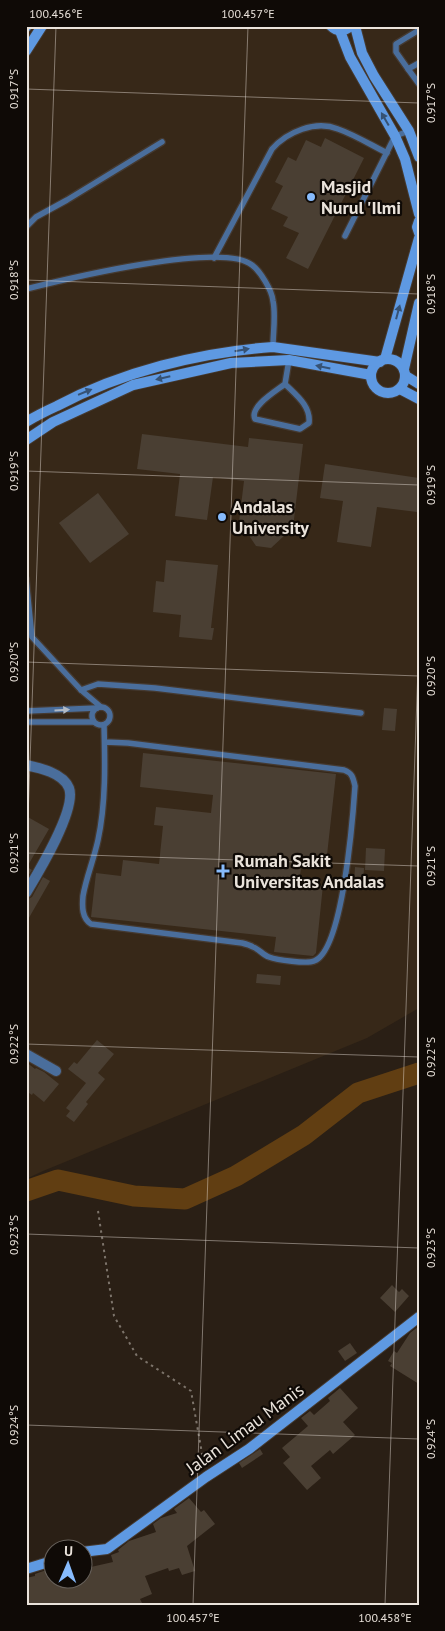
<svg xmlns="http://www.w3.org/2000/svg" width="445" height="1631" viewBox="0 0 445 1631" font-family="'PT Sans',sans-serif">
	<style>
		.built { fill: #372818 }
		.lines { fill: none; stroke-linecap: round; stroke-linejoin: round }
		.river { stroke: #613e12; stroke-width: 21 }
		.building { fill: #4a3f33 }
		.lane-casing { stroke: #453a31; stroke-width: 8 }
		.street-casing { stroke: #453a31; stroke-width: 12 }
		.secondary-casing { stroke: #453a31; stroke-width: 12 }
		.path { stroke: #7d746b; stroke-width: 2; stroke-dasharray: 2.5 4; stroke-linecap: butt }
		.lane { stroke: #4a6e9c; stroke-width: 5.5 }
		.street { stroke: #4a6e9c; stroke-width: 10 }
		.secondary { stroke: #5e99e2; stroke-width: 10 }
		.oneway { fill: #365274 }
		.oneway2 { fill: #b2bac5 }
		.ticks { fill: none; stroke: #eae3db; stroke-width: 1; stroke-opacity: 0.45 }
		.poi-dot { fill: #87bbfc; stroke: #0f0a06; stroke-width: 2 }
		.labels { text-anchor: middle; stroke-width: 4.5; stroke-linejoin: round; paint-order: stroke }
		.poi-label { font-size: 18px; font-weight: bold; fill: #eae3db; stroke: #0f0a06; text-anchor: start }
		.street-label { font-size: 18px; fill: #eae3db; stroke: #0f0a06 }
		.neatline { fill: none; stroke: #eae3db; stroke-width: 2 }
		.ticks-label { font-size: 12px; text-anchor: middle; fill: #eae3db }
	</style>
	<rect width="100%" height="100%" fill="#2a1f15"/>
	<polygon class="built" points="26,26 419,26 419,1008 367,1038 43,1171 26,1179"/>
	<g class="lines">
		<polyline class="river" points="26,1191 58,1180 134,1196 185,1199 236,1176 304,1135 358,1093 419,1073"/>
	</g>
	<g class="building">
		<polygon points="325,138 364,158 308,269 286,258 299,233 283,226 288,217 271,209 283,186 275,182 288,157 296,161 306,140 321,147"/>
		<polygon points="142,434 248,447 249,438 303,444 292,536 285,535 271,548 256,546 246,531 238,530 244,481 213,477 207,520 175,516 180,474 137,469"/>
		<polygon points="325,464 419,478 417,512 377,507 371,547 337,542 343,501 320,498"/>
		<polygon points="98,493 129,534 90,563 59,523"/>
		<polygon points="166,560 218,565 211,628 214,628 212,640 179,637 181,615 153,612 156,581 164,582"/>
		<polygon points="384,708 397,709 395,731 382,730"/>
		<polygon points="143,753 336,774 326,864 302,861 299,883 323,885 316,953 313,956 274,952 276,937 91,917 96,873 121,876 123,860 159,864 163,826 154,825 156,807 211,813 213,795 140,787"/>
		<polygon points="26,816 49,829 27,867 32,870 26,879"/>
		<polygon points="366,848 385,849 384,871 365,870"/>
		<polygon points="355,867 364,868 363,883 354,883"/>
		<polygon points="43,877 50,881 26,923 26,900 32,897"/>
		<polygon points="257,974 281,976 280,985 256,983"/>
		<polygon points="97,1040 114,1054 98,1073 105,1079 86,1102 88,1104 74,1122 66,1116 70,1111 66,1108 86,1083 68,1069 74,1062 77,1064"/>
		<polygon points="26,1062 35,1069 36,1068 44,1072 59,1084 44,1102 33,1093 32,1095 26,1091"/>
		<polygon points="392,1285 399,1292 402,1289 409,1296 395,1312 380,1298"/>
		<polygon points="419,1326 419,1384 390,1366 392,1363 388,1361 394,1351 397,1353 410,1333"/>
		<polygon points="350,1343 357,1353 345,1361 338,1351"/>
		<polygon points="340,1388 358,1408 343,1422 355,1435 333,1454 330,1450 311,1466 321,1478 307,1490 283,1463 290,1457 282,1448 308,1426 301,1418 310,1411 314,1415 330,1401 328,1398"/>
		<polygon points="260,1449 263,1454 242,1468 239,1463"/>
		<polygon points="189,1498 201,1512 204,1510 215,1524 187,1546 195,1571 182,1575 179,1568 169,1571 168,1568 145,1576 152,1594 140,1599 143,1605 26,1605 26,1578 35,1576 35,1574 52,1568 52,1578 82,1578 82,1569 113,1562 111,1555 119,1552 118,1550 129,1541 156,1532 153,1524 161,1518 177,1513 174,1509"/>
	</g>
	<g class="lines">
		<g class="lane-casing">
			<g id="lane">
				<polyline points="419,63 408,69 419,84"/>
				<polyline points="408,69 396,52 396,44 419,30"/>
				<polyline points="26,227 36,217 67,200 162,142"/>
				<polyline points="345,236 395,136 409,131"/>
				<path d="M214,258L272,149C287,132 315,120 338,129C355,135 371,145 387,153"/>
				<path d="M26,289C66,279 222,241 252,265C260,271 272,290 273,301C276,315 273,332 273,347"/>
				<path d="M285,384C296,395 311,406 309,423L300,429L255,419C249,407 276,391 285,384L289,360"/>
				<polyline points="26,579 32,637 81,690 101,707"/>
				<polyline points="81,690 98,684 155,688 361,713"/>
				<circle cx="101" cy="716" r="9"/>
				<polyline points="26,711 97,708"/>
				<polyline points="26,722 93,722"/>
				<path d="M104,725C105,762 106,803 98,840C94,859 86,878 83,896C82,907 82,918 91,924L242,943C246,944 250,945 253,947C259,949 263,955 269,957C277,960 307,964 314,961C343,951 353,816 355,786C353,777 352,773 344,770L128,743L105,742"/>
			</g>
		</g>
		<g class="street-casing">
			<g id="street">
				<path d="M26,765C40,768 63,773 69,788C77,809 38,873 26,893"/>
				<polyline points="26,1054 56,1071"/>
			</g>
		</g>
		<g class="secondary-casing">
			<g id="secondary">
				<path d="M331,26C337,32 344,32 351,26"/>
				<polyline points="355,26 362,53 374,76 409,131 419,157"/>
				<polyline points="26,27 27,26"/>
				<polyline points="340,31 350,57 395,136 405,159 419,214"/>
				<polyline points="26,51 42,26"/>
				<polyline points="419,221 417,227 419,233"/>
				<circle cx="388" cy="376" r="17"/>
				<polyline points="385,359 419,238"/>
				<polyline points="404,369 419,303"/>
				<polyline points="406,376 419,384"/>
				<polyline points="400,389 419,399"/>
				<path d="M26,422C36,416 46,411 57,406C121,372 200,352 273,347L380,362"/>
				<polyline points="26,440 53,422 133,385 231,363 289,360 371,375"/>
				<polyline points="82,1552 107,1549 206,1477 249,1449 419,1317"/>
				<polyline points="26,1569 52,1561"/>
			</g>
		</g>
		<polyline class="path" points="98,1211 114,1316 137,1356 191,1391 204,1465"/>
		<use href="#lane" class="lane"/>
		<use href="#street" class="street"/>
		<use href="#secondary" class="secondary"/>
	</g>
	<defs><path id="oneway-solid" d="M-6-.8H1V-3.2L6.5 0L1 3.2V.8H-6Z" transform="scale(1.25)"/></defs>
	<g class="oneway">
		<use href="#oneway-solid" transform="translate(385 119) rotate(-120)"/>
		<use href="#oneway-solid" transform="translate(398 312) rotate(-75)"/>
		<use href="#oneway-solid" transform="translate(242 350) rotate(-10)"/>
		<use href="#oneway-solid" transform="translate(323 367) rotate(-168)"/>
		<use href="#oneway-solid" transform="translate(163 378) rotate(167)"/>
		<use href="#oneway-solid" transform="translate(85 392) rotate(-22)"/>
	</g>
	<use class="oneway2" href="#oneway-solid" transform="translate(62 710) rotate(-3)"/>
	<path class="ticks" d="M26,89L419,103M26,280L419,294M26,471L419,485M26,662L419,676M26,853L419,866M26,875L56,26M26,1044L419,1057M26,1234L419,1248M26,1425L419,1439M193,1605L248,26M385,1605L419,639"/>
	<g class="poi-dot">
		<circle cx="311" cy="197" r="5"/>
		<circle cx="222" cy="517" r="5"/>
		<path d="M220.5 863.5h5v5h5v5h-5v5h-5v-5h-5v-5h5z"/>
	</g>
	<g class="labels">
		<g class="poi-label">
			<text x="321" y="193">Masjid<tspan x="321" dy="21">Nurul 'Ilmi</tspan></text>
			<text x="232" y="513">Andalas<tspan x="232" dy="21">University</tspan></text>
			<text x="234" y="867">Rumah Sakit<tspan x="234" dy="21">Universitas Andalas</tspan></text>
		</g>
		<g class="street-label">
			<text transform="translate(245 1429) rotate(-36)" y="6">Jalan Limau Manis</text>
		</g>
	</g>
	<rect width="445" height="1631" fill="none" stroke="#0f0a06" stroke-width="55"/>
	<g transform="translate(68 1564) rotate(2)"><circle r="24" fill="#0f0a06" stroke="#67615b"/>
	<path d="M0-4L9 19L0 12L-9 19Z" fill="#87bbfc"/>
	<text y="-8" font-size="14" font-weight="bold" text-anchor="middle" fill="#eae3db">U</text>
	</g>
	<rect x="28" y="28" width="390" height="1576" class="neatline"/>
	<g class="ticks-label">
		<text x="56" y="18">100.456°E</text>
		<text x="248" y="18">100.457°E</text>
		<text transform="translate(14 89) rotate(-90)" y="4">0.917°S</text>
		<text transform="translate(431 103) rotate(-90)" y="4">0.917°S</text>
		<text transform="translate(14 280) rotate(-90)" y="4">0.918°S</text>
		<text transform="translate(431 294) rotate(-90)" y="4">0.918°S</text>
		<text transform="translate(14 471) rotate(-90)" y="4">0.919°S</text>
		<text transform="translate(431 485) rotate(-90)" y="4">0.919°S</text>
		<text transform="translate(14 662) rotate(-90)" y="4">0.920°S</text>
		<text transform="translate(431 676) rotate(-90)" y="4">0.920°S</text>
		<text transform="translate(14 853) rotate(-90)" y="4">0.921°S</text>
		<text transform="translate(431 866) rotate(-90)" y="4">0.921°S</text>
		<text transform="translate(14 1044) rotate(-90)" y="4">0.922°S</text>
		<text transform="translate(431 1057) rotate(-90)" y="4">0.922°S</text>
		<text transform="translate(14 1235) rotate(-90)" y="4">0.923°S</text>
		<text transform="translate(431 1248) rotate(-90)" y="4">0.923°S</text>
		<text transform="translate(14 1425) rotate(-90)" y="4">0.924°S</text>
		<text transform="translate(431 1439) rotate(-90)" y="4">0.924°S</text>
		<text x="193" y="1622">100.457°E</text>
		<text x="385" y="1622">100.458°E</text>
	</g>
</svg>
